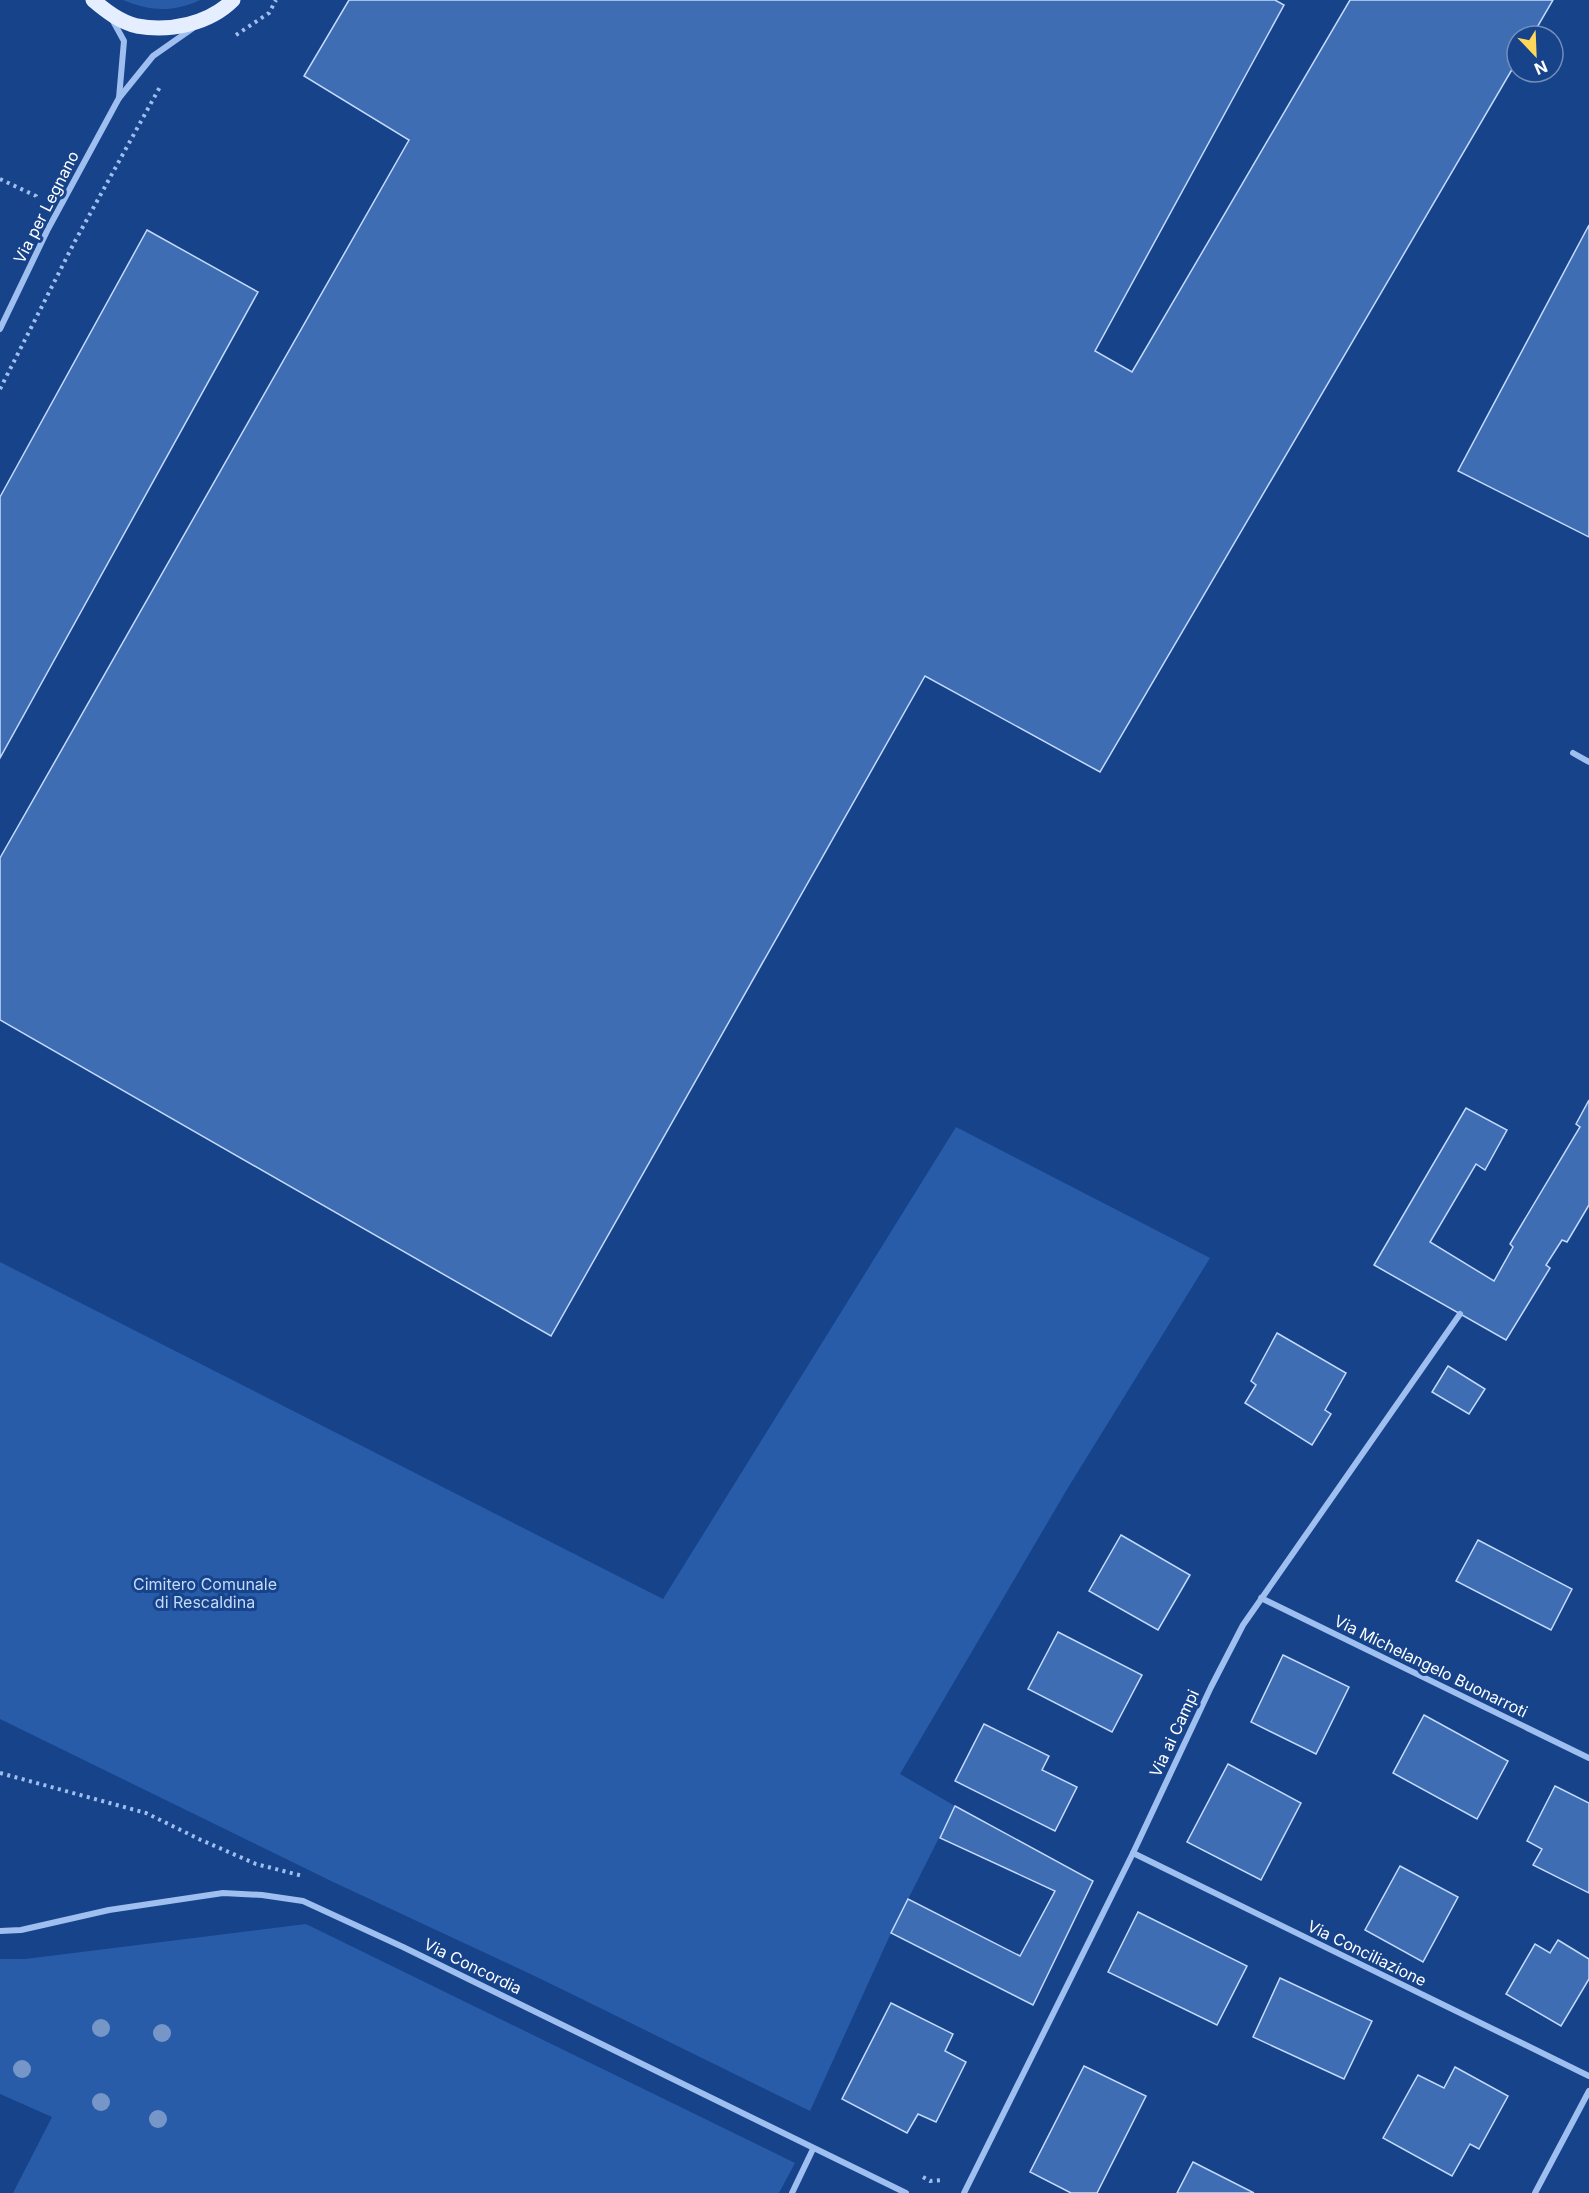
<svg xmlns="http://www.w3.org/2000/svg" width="1589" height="2193" viewBox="0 0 1589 2193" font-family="Inter,sans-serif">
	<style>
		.green { fill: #285ca8 }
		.building { fill: #3e6db3; stroke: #c4dafb; stroke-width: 1.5 }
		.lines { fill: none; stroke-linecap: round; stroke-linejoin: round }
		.path { stroke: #9ebfef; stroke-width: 4; stroke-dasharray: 3 4.5; stroke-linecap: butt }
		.minor { stroke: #9ebfef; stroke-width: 6 }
		.primary { stroke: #e5eeff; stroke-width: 15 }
		.tree { fill: #7696c8 }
		.labels { text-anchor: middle; stroke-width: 6; stroke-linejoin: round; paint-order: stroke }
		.street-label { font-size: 16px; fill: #fff; stroke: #16438a }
		.park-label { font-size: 16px; fill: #c4dafb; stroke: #16438a }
	</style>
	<rect width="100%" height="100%" fill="#16438a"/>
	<g class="green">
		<path d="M123,0H200C173,13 149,11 123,0Z"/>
		<polygon points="956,1127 1210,1258 1069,1486 900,1774 955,1806 891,1933 810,2111 541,1979 331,1881 0,1719 0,1262 663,1599"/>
		<polygon points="306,1924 795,2163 779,2193 13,2193 52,2117 0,2094 0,1959 25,1959"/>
	</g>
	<g class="building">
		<polygon points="349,0 1275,0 1284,5 1095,351 1132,372 1350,0 1553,0 1532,36 1517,36 1517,61 1100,772 925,676 551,1336 0,1020 0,858 409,140 304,76"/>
		<polygon points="1589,225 1589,537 1458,471"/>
		<polygon points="147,230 258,292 0,758 0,497"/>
		<polygon points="1589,1100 1589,1205 1567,1242 1562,1240 1546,1265 1550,1268 1506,1340 1374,1265 1466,1108 1507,1130 1485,1170 1476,1164 1430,1242 1494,1281 1513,1247 1510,1244 1580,1127 1576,1124"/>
		<polygon points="1277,1333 1346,1373 1325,1410 1331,1414 1312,1445 1245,1403 1256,1385 1251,1381"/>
		<polygon points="1448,1366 1485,1389 1469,1414 1432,1392"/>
		<polygon points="1121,1535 1190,1575 1158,1630 1089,1591"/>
		<polygon points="1478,1540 1572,1589 1551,1630 1456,1581"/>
		<polygon points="1058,1632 1142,1675 1112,1732 1028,1689"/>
		<polygon points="1283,1655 1349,1687 1316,1754 1251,1722"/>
		<polygon points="1424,1715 1508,1761 1477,1819 1393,1773"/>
		<polygon points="984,1724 1049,1756 1042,1770 1077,1787 1055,1831 955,1781"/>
		<polygon points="1228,1764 1301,1803 1261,1880 1187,1842"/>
		<polygon points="1555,1786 1589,1803 1589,1893 1533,1865 1542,1849 1527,1841"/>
		<polygon points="955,1806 1093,1881 1033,2005 891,1933 908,1899 1020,1956 1055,1891 940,1838"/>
		<polygon points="1400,1866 1458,1897 1423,1962 1365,1930"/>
		<polygon points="1138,1912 1247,1966 1217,2025 1108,1972"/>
		<polygon points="1558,1940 1589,1959 1589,1979 1561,2026 1506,1994 1535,1944 1550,1953"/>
		<polygon points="1280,1978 1372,2021 1344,2079 1253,2037"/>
		<polygon points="891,2003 953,2034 945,2051 966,2062 936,2122 918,2114 907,2133 842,2099"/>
		<polygon points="1084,2066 1146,2096 1097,2193 1071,2193 1030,2172"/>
		<polygon points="1455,2067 1508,2096 1479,2149 1470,2144 1452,2176 1383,2138 1418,2075 1444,2088"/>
		<polygon points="1193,2162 1254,2193 1177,2193"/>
	</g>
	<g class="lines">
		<g class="path">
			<polyline points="236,35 269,13 276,0"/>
			<polyline points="0,179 36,196 38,200"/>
			<polyline points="0,389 74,243 161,85"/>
			<polyline points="0,1773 146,1813 201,1840 256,1864 303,1876"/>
			<polyline points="923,2177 930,2181 944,2180"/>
		</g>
		<g class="minor">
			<polyline points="113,21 124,41 119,98"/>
			<polyline points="0,329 48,229 119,98 153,56 193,28"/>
			<polyline points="1573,753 1589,762"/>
			<polyline points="1261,1598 1589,1758"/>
			<polyline points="1133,1853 1589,2076"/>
			<polyline points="0,1931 21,1930 109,1910 223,1893 262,1895 303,1901 403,1947 906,2193"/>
			<polyline points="792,2193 813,2149"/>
			<polyline points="964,2193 1133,1853 1211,1687 1243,1625 1460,1314"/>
			<polyline points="1535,2193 1589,2091"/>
		</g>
		<path class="primary" d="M93,0C106,11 120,22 137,26C170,32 209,24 233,0"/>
	</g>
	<g class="tree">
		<circle cx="101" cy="2028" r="9"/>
		<circle cx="162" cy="2033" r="9"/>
		<circle cx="22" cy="2069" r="9"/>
		<circle cx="101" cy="2102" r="9"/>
		<circle cx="158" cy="2119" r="9"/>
	</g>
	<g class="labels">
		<g class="street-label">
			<text transform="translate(46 207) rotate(-63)" y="6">Via per Legnano</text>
			<text transform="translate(1431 1666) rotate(26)" y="6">Via Michelangelo Buonarroti</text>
			<text transform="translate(1174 1733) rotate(-65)" y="6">Via ai Campi</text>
			<text transform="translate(1367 1953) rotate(26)" y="6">Via Conciliazione</text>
			<text transform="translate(473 1966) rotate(26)" y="6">Via Concordia</text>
		</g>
		<g class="park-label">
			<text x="205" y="1590">Cimitero Comunale<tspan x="205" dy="18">di Rescaldina</tspan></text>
		</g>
	</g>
	<g transform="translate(1535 54) rotate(157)"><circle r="28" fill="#16438a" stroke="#738eb9" stroke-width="1.5"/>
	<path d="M0-4.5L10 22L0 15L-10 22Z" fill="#ffd75b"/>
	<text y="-9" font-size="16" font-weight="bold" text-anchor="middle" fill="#ffffff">N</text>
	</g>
</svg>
